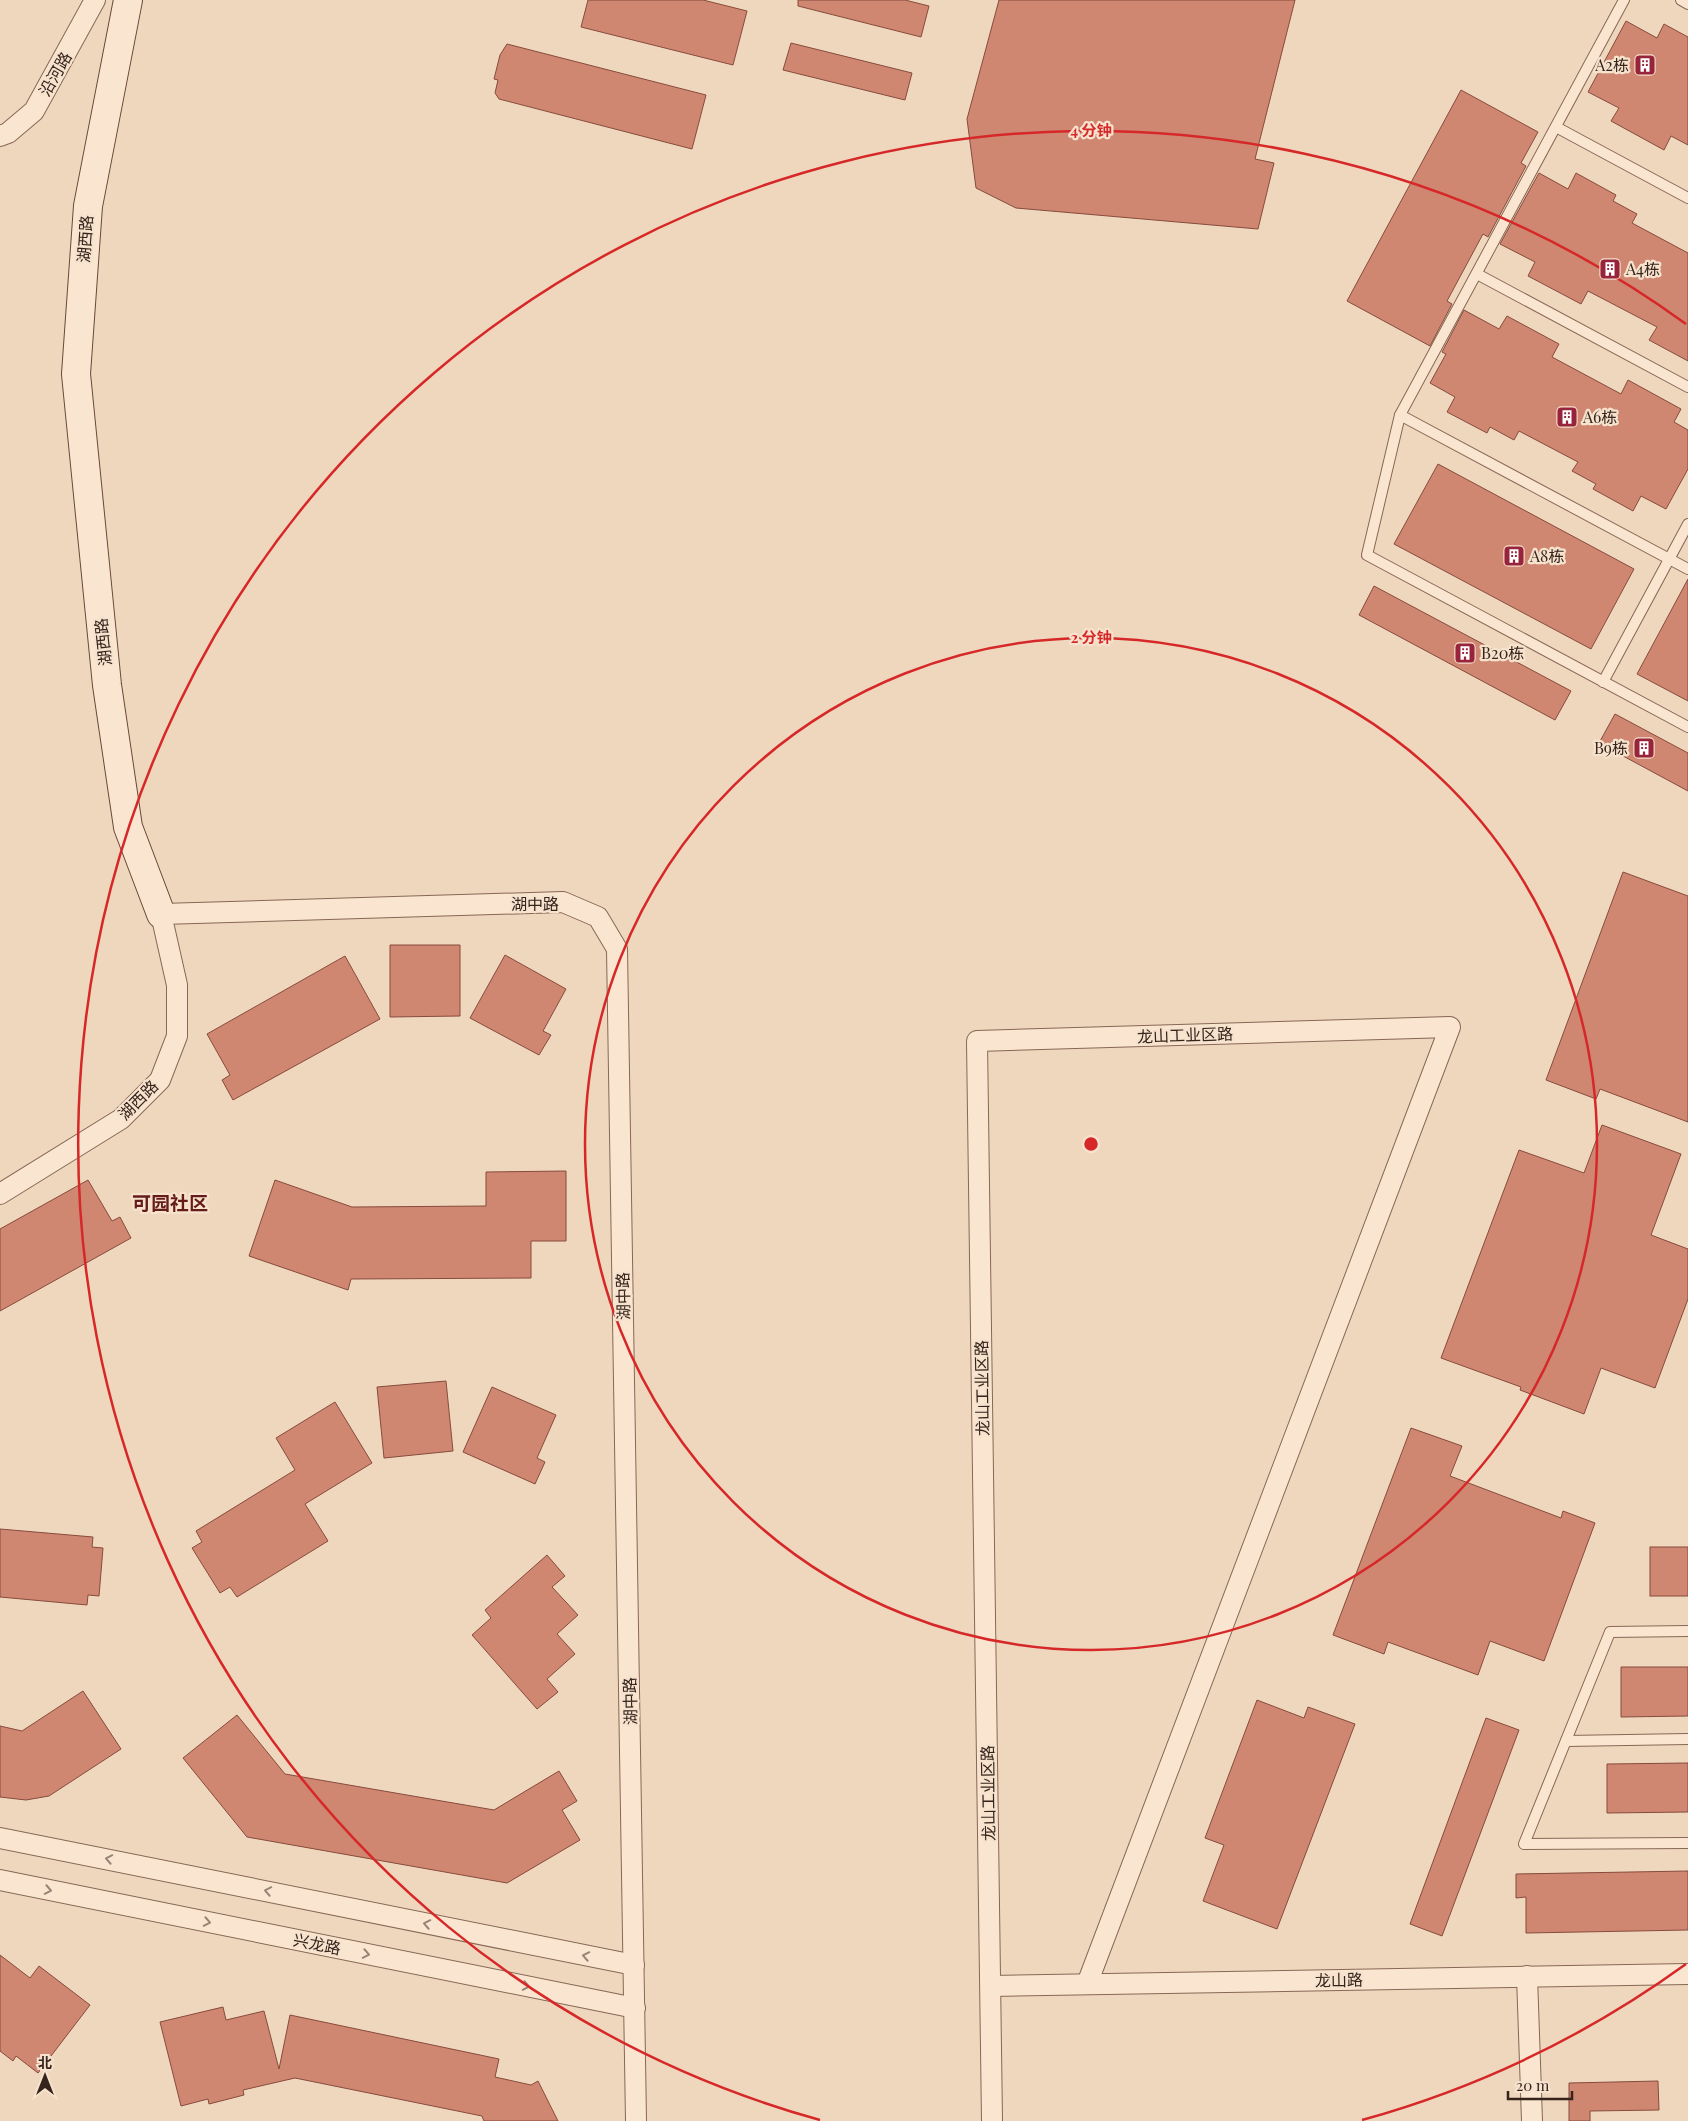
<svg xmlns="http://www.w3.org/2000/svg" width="1688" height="2121" viewBox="0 0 1688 2121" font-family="'Playfair Display','Noto Sans SC',serif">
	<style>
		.building { fill: #cf8772; stroke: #874b3b }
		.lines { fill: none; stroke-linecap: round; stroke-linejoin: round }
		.lane-casing { stroke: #876756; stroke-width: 12 }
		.street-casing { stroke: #876756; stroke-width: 22 }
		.secondary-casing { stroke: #694839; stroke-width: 30 }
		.lane { stroke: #fae6d0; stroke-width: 10 }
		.street { stroke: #fae6d0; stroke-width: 20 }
		.secondary { stroke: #fae6d0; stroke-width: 28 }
		.oneway { stroke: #988476 }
		.ring { fill: none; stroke: #d62828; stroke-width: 2.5 }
		.labels { text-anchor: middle; stroke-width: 4.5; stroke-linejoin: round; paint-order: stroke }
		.poi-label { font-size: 16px; fill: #36231b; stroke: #f6e2cd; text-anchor: start }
		.street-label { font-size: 16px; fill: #36231b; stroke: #f6e2cd }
		.quarter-label { font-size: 19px; font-weight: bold; fill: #641b19; stroke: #f6e2cd }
		.centre { fill: #d62828; stroke: #f6e2cd; stroke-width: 2.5 }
		.ring-label { font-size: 15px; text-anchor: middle; font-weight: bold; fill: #d62828; stroke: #f6e2cd; stroke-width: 4.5; stroke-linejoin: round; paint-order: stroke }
	</style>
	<rect width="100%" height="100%" fill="#efd7bd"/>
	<g class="building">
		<polygon points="588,0 703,0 747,11 733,65 581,27"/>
		<polygon points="798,0 905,0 929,6 921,37 798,6"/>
		<polygon points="999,0 1295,0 1255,159 1274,163 1258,229 1016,208 976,188 967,119"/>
		<polygon points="1626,21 1657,38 1664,24 1688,37 1688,145 1671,136 1664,150 1611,121 1619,108 1588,92"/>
		<polygon points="791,43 912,73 905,100 783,70"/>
		<polygon points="507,44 706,95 692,149 499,99 495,93 498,80 494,79 500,55"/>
		<polygon points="1461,90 1538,132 1521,163 1526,166 1488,237 1483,234 1447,301 1452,304 1430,346 1347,301"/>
		<polygon points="1539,173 1568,189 1576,173 1616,195 1613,201 1637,214 1632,223 1688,253 1688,361 1649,340 1657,327 1588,291 1581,304 1528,276 1535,262 1500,244"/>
		<polygon points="1464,310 1499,329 1507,316 1559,344 1552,357 1621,394 1628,380 1681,409 1674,422 1688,430 1688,469 1666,509 1641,496 1633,511 1593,489 1596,484 1572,471 1578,462 1519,431 1514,440 1490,427 1487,433 1447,412 1455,397 1430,383 1446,354 1442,352"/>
		<polygon points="1438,464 1634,569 1591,649 1394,544"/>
		<polygon points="1688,579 1688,701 1637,674"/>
		<polygon points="1374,586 1571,691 1555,720 1359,615"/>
		<polygon points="1615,714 1688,753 1688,791 1599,743"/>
		<polygon points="1623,872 1688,896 1688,1122 1600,1089 1596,1099 1546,1080"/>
		<polygon points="390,945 460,945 460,1016 390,1017"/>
		<polygon points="505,955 566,989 543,1031 551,1035 539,1055 470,1018"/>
		<polygon points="345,956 380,1019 233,1100 222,1080 230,1075 207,1034"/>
		<polygon points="1602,1125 1681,1154 1651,1235 1688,1249 1688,1299 1655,1388 1601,1368 1584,1414 1520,1390 1521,1387 1441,1358 1519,1150 1584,1173"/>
		<polygon points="566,1171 566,1241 531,1241 531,1278 351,1279 348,1290 249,1256 275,1180 352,1207 486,1206 486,1172"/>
		<polygon points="88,1180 112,1221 120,1217 131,1238 0,1311 0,1229"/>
		<polygon points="446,1381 453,1451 384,1458 377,1387"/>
		<polygon points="492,1387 556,1415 537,1458 545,1462 535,1484 463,1452"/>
		<polygon points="335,1402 372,1463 305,1504 328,1541 237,1597 230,1587 220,1593 192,1548 202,1542 196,1531 295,1470 276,1438"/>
		<polygon points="1411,1428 1462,1446 1450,1476 1561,1518 1563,1511 1595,1523 1544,1661 1490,1641 1478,1675 1388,1642 1384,1654 1333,1635"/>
		<polygon points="0,1529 93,1537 92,1547 103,1548 99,1596 88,1595 87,1605 0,1597"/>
		<rect x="1650" y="1547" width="38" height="49"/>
		<polygon points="547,1555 565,1576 552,1587 578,1615 557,1634 575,1654 547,1679 558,1692 537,1709 472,1635 491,1618 485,1610"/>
		<polygon points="1621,1667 1688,1667 1688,1716 1621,1717"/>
		<polygon points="83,1691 121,1749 49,1796 26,1800 0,1797 0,1726 22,1731"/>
		<polygon points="1257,1700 1304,1718 1308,1707 1355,1724 1277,1929 1203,1901 1224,1845 1205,1838"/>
		<polygon points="237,1715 285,1774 494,1810 559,1771 577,1801 562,1810 580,1840 507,1883 247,1837 183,1758"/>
		<polygon points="1486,1718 1519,1730 1442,1936 1410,1924"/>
		<polygon points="1688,1763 1688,1812 1607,1813 1607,1764"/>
		<polygon points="1688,1871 1688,1930 1526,1933 1526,1897 1516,1898 1516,1874"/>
		<polygon points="0,1955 30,1978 39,1966 90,2005 38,2073 16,2056 13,2061 0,2051"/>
		<polygon points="223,2007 226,2020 264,2011 279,2069 290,2015 499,2059 495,2077 531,2085 538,2081 558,2121 484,2121 482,2116 295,2078 243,2090 244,2095 209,2104 208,2099 181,2106 160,2022"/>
		<polygon points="1658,2081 1659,2110 1590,2111 1590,2121 1569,2121 1569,2083"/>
	</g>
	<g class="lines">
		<g class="lane-casing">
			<g id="lane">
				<polyline points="1624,0 1400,415 1367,555 1688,727"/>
				<polyline points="1681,0 1688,4"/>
				<polyline points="1556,127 1688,198"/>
				<polyline points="1477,274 1688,387"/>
				<polyline points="1400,415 1688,569"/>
				<polyline points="1603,682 1688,524"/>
				<polyline points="1688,1631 1610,1632 1524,1844 1688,1843"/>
				<polyline points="1566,1741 1688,1739"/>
			</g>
		</g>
		<g class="street-casing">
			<g id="street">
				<polyline points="0,136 8,133 34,111 95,0"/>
				<polyline points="0,1194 121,1119 160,1080 177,1036 177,985 161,914 563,902 598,917 617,949 636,2121"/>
				<polyline points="0,1838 634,1965"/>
				<polyline points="0,1880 635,2008"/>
				<polyline points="1527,1976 1532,2121"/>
				<polyline points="991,1986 1688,1974"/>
				<polyline points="992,2121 977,1041 1450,1027 1087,1984"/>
			</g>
		</g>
		<g class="secondary-casing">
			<polyline id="secondary" points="128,0 88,206 76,374 107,685 128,827 161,914"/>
		</g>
		<use href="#lane" class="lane"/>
		<use href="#street" class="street"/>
		<use href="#secondary" class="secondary"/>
	</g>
	<defs><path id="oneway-chevron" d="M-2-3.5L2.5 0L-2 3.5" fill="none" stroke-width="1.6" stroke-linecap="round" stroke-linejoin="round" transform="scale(1.25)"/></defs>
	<g class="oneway">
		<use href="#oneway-chevron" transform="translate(109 1859) rotate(-169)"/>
		<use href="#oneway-chevron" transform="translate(48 1890) rotate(11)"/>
		<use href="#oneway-chevron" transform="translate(268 1891) rotate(-169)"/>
		<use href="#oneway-chevron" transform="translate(207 1922) rotate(11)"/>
		<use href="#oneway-chevron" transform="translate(427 1924) rotate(-169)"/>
		<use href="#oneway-chevron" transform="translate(366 1954) rotate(11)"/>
		<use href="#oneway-chevron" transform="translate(586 1956) rotate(-169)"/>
		<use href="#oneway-chevron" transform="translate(526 1986) rotate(11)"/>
	</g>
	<g class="ring">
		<circle cx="1091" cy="1144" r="506"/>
		<path d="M1686 1964A1013 1013 0 0 1 1362 2120M820 2120A1013 1013 0 1 1 1686 324"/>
	</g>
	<defs>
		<g id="building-square" transform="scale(1.125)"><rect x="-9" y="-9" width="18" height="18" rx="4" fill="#98243b" stroke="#f6e2cd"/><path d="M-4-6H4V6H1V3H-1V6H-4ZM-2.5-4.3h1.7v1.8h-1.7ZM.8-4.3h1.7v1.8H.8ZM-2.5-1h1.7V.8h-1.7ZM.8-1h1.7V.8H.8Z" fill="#fff"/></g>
	</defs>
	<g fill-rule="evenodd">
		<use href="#building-square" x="1645" y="65"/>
		<use href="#building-square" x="1610" y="269"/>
		<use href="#building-square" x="1567" y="417"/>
		<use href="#building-square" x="1514" y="556"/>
		<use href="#building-square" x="1465" y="653"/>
		<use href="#building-square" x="1644" y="748"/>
	</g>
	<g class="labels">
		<g class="poi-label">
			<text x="1629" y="71" text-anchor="end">A2栋</text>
			<text x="1626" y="275">A4栋</text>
			<text x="1583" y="423">A6栋</text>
			<text x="1530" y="562">A8栋</text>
			<text x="1481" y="659">B20栋</text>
			<text x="1628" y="754" text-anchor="end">B9栋</text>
		</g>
		<g class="street-label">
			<text transform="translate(55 74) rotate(-60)" y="6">沿河路</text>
			<text transform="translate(85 239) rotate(-86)" y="6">湖西路</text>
			<text transform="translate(103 642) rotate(-96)" y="6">湖西路</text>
			<text x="535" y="910">湖中路</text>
			<text transform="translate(1185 1035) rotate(-2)" y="6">龙山工业区路</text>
			<text transform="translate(138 1100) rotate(-45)" y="6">湖西路</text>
			<text transform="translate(623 1296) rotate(-91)" y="6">湖中路</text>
			<text transform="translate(982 1388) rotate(-91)" y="6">龙山工业区路</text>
			<text transform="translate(630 1701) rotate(-91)" y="6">湖中路</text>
			<text transform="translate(988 1793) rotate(-91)" y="6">龙山工业区路</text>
			<text transform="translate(317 1944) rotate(11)" y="6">兴龙路</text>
			<text transform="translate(1339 1980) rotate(-1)" y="6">龙山路</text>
		</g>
		<g class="quarter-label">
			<text x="170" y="1210">可园社区</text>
		</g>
	</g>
	<circle cx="1091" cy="1144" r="8" class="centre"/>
	<g class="ring-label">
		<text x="1091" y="136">4 分钟</text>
		<text x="1091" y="643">2 分钟</text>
	</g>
	<g transform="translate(45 2076)" stroke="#f6e2cd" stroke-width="4" paint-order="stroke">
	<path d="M0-4L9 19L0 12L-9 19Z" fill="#36231b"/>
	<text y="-8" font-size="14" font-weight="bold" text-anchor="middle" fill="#36231b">北</text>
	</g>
	<path d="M1508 2091v8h64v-8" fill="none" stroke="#36231b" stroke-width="2.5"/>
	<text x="1516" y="2091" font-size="15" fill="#36231b" stroke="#f6e2cd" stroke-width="4" paint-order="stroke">20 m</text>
</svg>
